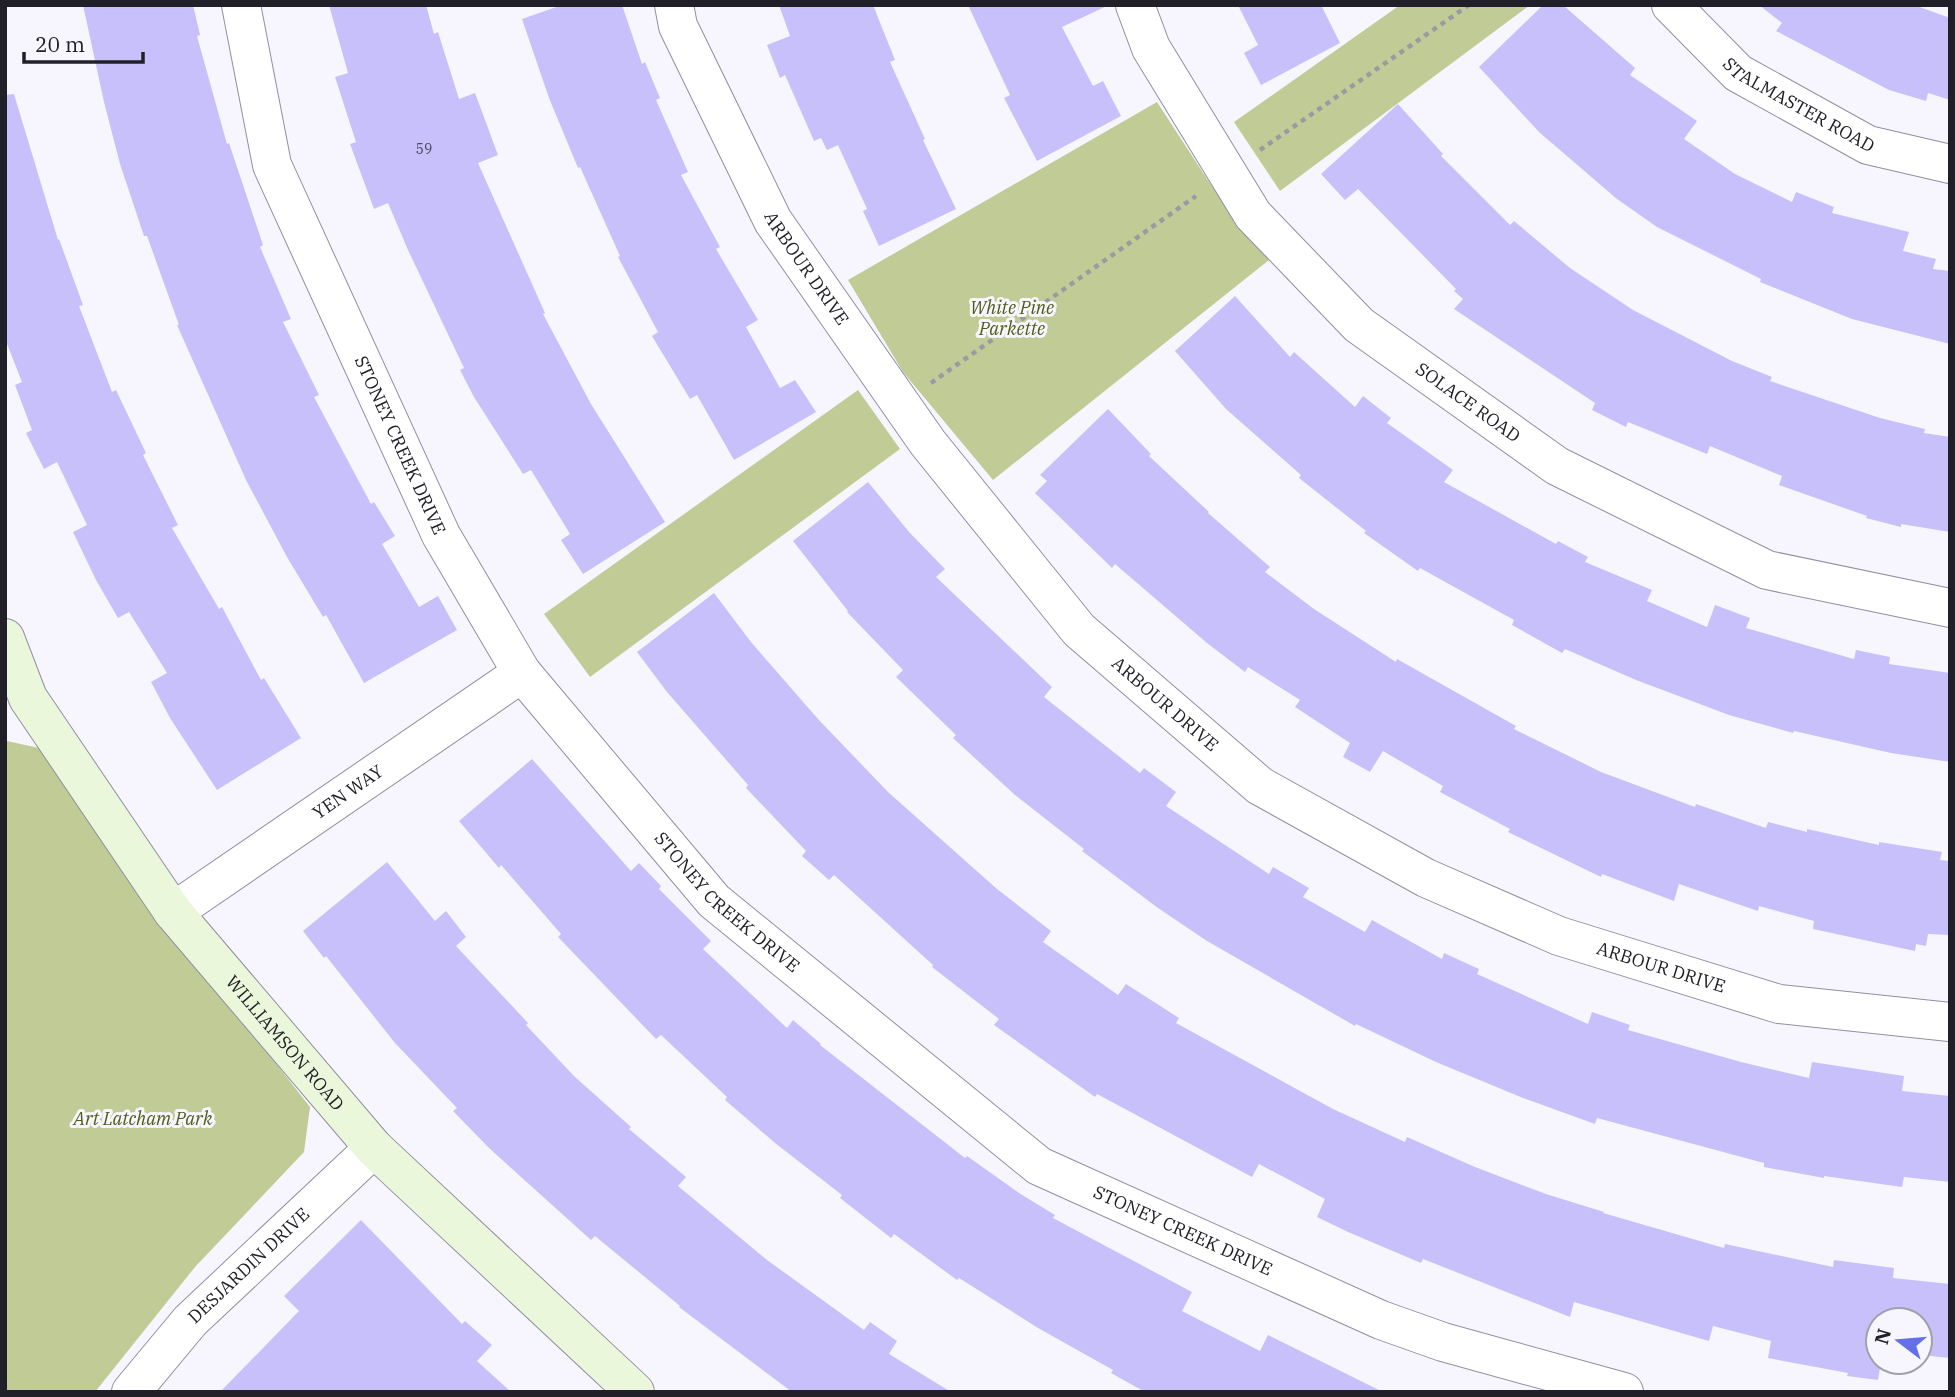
<svg xmlns="http://www.w3.org/2000/svg" width="1955" height="1397" viewBox="0 0 1955 1397" font-family="'IBM Plex Serif',serif">
	<style>
		.green { fill: #c1cb96 }
		.building { fill: #c7c0fb }
		.lines { fill: none; stroke-linecap: round; stroke-linejoin: round }
		.street-casing { stroke: #918fa3; stroke-width: 40 }
		.secondary-casing { stroke: #918fa3; stroke-width: 40 }
		.path { stroke: #9b9aa2; stroke-width: 4.5; stroke-dasharray: 5 5; stroke-linecap: butt }
		.street { stroke: #fff; stroke-width: 38 }
		.secondary { stroke: #ebf7da; stroke-width: 38 }
		.labels { text-anchor: middle; stroke-width: 6; stroke-linejoin: round; paint-order: stroke }
		.number-label { font-size: 14px; fill: #4a485d }
		.street-label { font-size: 18px; fill: #212028; stroke: #f7f6ff }
		.park-label { font-size: 18px; font-style: italic; fill: #525b16; stroke: #f7f6ff }
	</style>
	<rect width="100%" height="100%" fill="#f7f6ff"/>
	<g class="green">
		<polygon points="1400,5 1530,5 1280,191 1234,122"/>
		<polygon points="1157,102 1211,185 1269,260 993,480 903,372 848,280"/>
		<polygon points="858,390 900,449 590,677 544,614"/>
		<polygon points="7,741 57,752 209,978 310,1107 304,1152 195,1267 95,1392 5,1392 5,742"/>
	</g>
	<g class="building">
		<polygon points="83,5 193,5 200,35 197,36 227,144 229,143 263,245 260,247 291,319 283,322 319,395 314,397 371,504 374,502 395,536 382,544 419,607 438,596 457,630 364,683 326,615 323,617 287,557 246,480 177,325 179,325 147,236 144,236 120,164 104,102"/>
		<polygon points="329,5 426,5 434,34 438,32 459,99 475,93 498,155 478,163 545,313 543,314 591,404 665,522 583,574 561,540 570,534 531,470 523,474 474,397 460,370 464,368 408,250 388,203 374,209 350,144 356,142 335,77 348,73"/>
		<polygon points="562,5 622,5 642,64 645,62 660,98 656,100 688,172 681,175 720,247 716,249 758,320 746,327 780,388 795,380 816,412 734,460 697,395 690,399 652,336 658,332 618,257 620,256 580,167 578,168 549,98 522,19"/>
		<polygon points="779,5 873,5 895,60 890,62 925,139 923,140 956,209 879,246 863,211 867,209 838,145 827,150 821,138 814,141 785,75 780,78 767,45 790,36"/>
		<polygon points="968,5 1109,5 1062,27 1093,86 1103,81 1121,116 1037,161 1004,98 1010,95"/>
		<polygon points="1238,5 1321,5 1340,43 1261,85 1244,53 1258,45"/>
		<polygon points="1543,5 1563,5 1635,68 1630,75 1697,121 1684,139 1735,174 1792,202 1796,192 1834,207 1832,213 1909,232 1903,251 1936,259 1933,269 1950,271 1950,344 1852,319 1760,282 1761,279 1657,227 1617,199 1539,132 1479,67"/>
		<polygon points="1759,5 1914,5 1950,18 1950,100 1928,93 1926,101 1889,90 1776,31 1782,23"/>
		<polygon points="14,94 58,240 59,239 83,305 79,306 112,392 116,390 146,453 143,455 178,525 172,528 219,609 222,607 261,680 264,678 301,738 217,790 170,718 151,682 167,673 129,612 118,618 96,580 73,532 87,525 57,462 44,469 26,433 32,430 15,385 22,382 5,339 5,95"/>
		<polygon points="1398,104 1443,154 1441,156 1510,225 1514,221 1570,268 1633,310 1732,361 1772,377 1770,381 1880,418 1925,429 1924,433 1950,437 1950,532 1901,524 1901,527 1866,518 1867,516 1779,485 1782,476 1710,446 1707,454 1628,422 1626,427 1592,410 1595,403 1454,309 1463,299 1454,291 1456,289 1358,189 1345,200 1321,174"/>
		<polygon points="1235,296 1290,357 1294,352 1355,407 1363,396 1391,418 1387,423 1453,470 1444,482 1556,544 1558,541 1588,557 1585,562 1652,590 1647,601 1707,627 1715,605 1750,618 1746,628 1854,659 1856,650 1890,657 1889,664 1950,673 1950,762 1891,753 1794,731 1793,733 1729,715 1636,680 1565,649 1562,653 1512,625 1514,620 1420,568 1418,571 1364,533 1366,531 1299,478 1301,475 1226,409 1175,351"/>
		<polygon points="1108,409 1151,454 1149,456 1209,512 1208,513 1270,567 1265,572 1314,609 1396,662 1397,659 1516,726 1514,729 1601,772 1695,807 1696,804 1766,828 1768,822 1807,832 1807,829 1879,845 1879,842 1942,852 1940,860 1950,861 1950,935 1928,934 1926,946 1916,944 1915,951 1813,929 1814,921 1759,906 1758,911 1679,884 1674,901 1602,874 1601,877 1508,832 1510,829 1440,792 1443,786 1383,751 1370,772 1343,757 1350,743 1295,707 1300,700 1248,667 1245,672 1207,643 1115,564 1112,568 1035,493 1047,481 1040,475"/>
		<polygon points="868,482 910,533 945,569 936,577 1052,687 1044,697 1140,773 1144,768 1176,792 1166,806 1269,874 1273,867 1309,888 1303,897 1365,932 1372,920 1442,959 1444,953 1479,969 1477,974 1588,1024 1592,1012 1630,1025 1628,1030 1741,1062 1809,1078 1812,1062 1904,1076 1902,1091 1950,1096 1950,1182 1904,1177 1902,1187 1824,1176 1824,1178 1764,1167 1764,1163 1597,1118 1595,1124 1523,1098 1436,1062 1356,1024 1355,1026 1207,941 1158,908 1082,851 1084,849 1015,795 953,738 956,735 896,677 903,670 847,612 848,611 793,541"/>
		<polygon points="714,593 751,642 818,719 888,792 997,889 1051,931 1043,942 1118,995 1126,984 1179,1018 1176,1023 1333,1109 1405,1142 1407,1137 1475,1167 1546,1194 1604,1212 1603,1213 1724,1248 1725,1244 1833,1267 1834,1260 1894,1268 1893,1278 1950,1284 1950,1358 1920,1355 1920,1320 1878,1320 1878,1362 1881,1362 1878,1380 1847,1376 1848,1373 1768,1358 1771,1341 1713,1326 1709,1341 1574,1302 1570,1317 1423,1259 1421,1263 1348,1232 1317,1217 1325,1199 1259,1164 1252,1177 1097,1094 1095,1097 994,1025 999,1019 932,967 933,965 834,875 829,880 802,856 806,851 746,788 748,785 667,692 637,652"/>
		<polygon points="532,759 631,871 639,863 661,886 659,889 711,941 703,949 787,1028 793,1020 821,1044 820,1045 965,1158 967,1156 1019,1193 1055,1215 1053,1218 1192,1292 1182,1311 1260,1351 1268,1335 1383,1392 1145,1392 1111,1373 1113,1370 1038,1328 959,1278 957,1280 894,1234 891,1238 840,1198 842,1195 775,1143 725,1100 727,1097 661,1035 656,1039 558,937 561,934 501,865 499,868 459,821"/>
		<polygon points="387,862 435,921 446,911 466,937 456,946 528,1023 526,1025 574,1076 631,1127 629,1129 686,1177 678,1186 767,1260 864,1330 870,1322 897,1341 889,1354 951,1392 792,1392 679,1307 680,1306 595,1236 591,1240 489,1148 453,1111 457,1108 395,1043 326,956 324,958 303,931"/>
		<polygon points="361,1220 462,1324 465,1321 492,1345 477,1361 511,1392 220,1392 299,1311 284,1296"/>
	</g>
	<g class="lines">
		<g class="street-casing">
			<g id="street">
				<path id="s1" d="M241,5L272,165L441,535L522,673L714,901L1039,1166L1381,1320L1443,1342L1624,1392"/>
				<path id="s2" d="M674,5L678,26L773,221L928,443L1079,630L1260,786L1426,878L1559,936L1779,1004L1950,1022"/>
				<path id="s3" d="M1135,5L1151,48L1253,215L1359,325L1557,466L1767,570L1950,608"/>
				<path id="s4" d="M1671,5L1738,73L1868,145L1950,164"/>
				<path id="s5" d="M173,912L522,673"/>
				<path id="s6" d="M131,1392L190,1321L374,1148"/>
			</g>
		</g>
		<g class="secondary-casing">
			<g id="secondary">
				<path id="s7" d="M5,638L28,698L173,912L374,1148L635,1392"/>
			</g>
		</g>
		<g class="path">
			<polyline points="1260,150 1469,5"/>
			<polyline points="931,383 1196,196"/>
		</g>
		<use href="#street" class="street"/>
		<use href="#secondary" class="secondary"/>
	</g>
	<g class="labels">
		<g class="number-label">
			<text x="424" y="154">59</text>
		</g>
		<g class="street-label">
			<text dy="6" stroke="none"><textPath href="#s4" startOffset="164">STALMASTER ROAD</textPath></text>
			<text dy="6" stroke="none"><textPath href="#s2" startOffset="296">ARBOUR DRIVE</textPath></text>
			<text dy="6" stroke="none"><textPath href="#s3" startOffset="528">SOLACE ROAD</textPath></text>
			<text dy="6" stroke="none"><textPath href="#s1" startOffset="471">STONEY CREEK DRIVE</textPath></text>
			<text dy="6" stroke="none"><textPath href="#s2" startOffset="863">ARBOUR DRIVE</textPath></text>
			<text dy="6" stroke="none"><textPath href="#s5" startOffset="212">YEN WAY</textPath></text>
			<text dy="6" stroke="none"><textPath href="#s1" startOffset="1038">STONEY CREEK DRIVE</textPath></text>
			<text dy="6" stroke="none"><textPath href="#s2" startOffset="1430">ARBOUR DRIVE</textPath></text>
			<text dy="6" stroke="none"><textPath href="#s7" startOffset="495">WILLIAMSON ROAD</textPath></text>
			<text dy="6" stroke="none"><textPath href="#s1" startOffset="1605">STONEY CREEK DRIVE</textPath></text>
			<text dy="6" stroke="none"><textPath href="#s6" startOffset="173">DESJARDIN DRIVE</textPath></text>
		</g>
		<g class="park-label">
			<text x="1012" y="314">White Pine<tspan x="1012" dy="21">Parkette</tspan></text>
			<text x="143" y="1125">Art Latcham Park</text>
		</g>
	</g>
	<rect width="1955" height="1397" fill="none" stroke="#212028" stroke-width="14"/>
	<g transform="translate(1899 1341) rotate(286)"><circle r="33" fill="#f7f6ff" stroke="#a1a0a9" stroke-width="2"/>
	<path d="M0-5L12 26L0 18L-12 26Z" fill="#6370e8"/>
	<text y="-10" font-size="19" font-weight="bold" text-anchor="middle" fill="#212028">N</text>
	</g>
	<path d="M24 52v10h119v-10" fill="none" stroke="#212028" stroke-width="3.5"/>
	<text x="35" y="52" font-size="21" fill="#212028" stroke="#f7f6ff" stroke-width="5" paint-order="stroke">20 m</text>
</svg>
